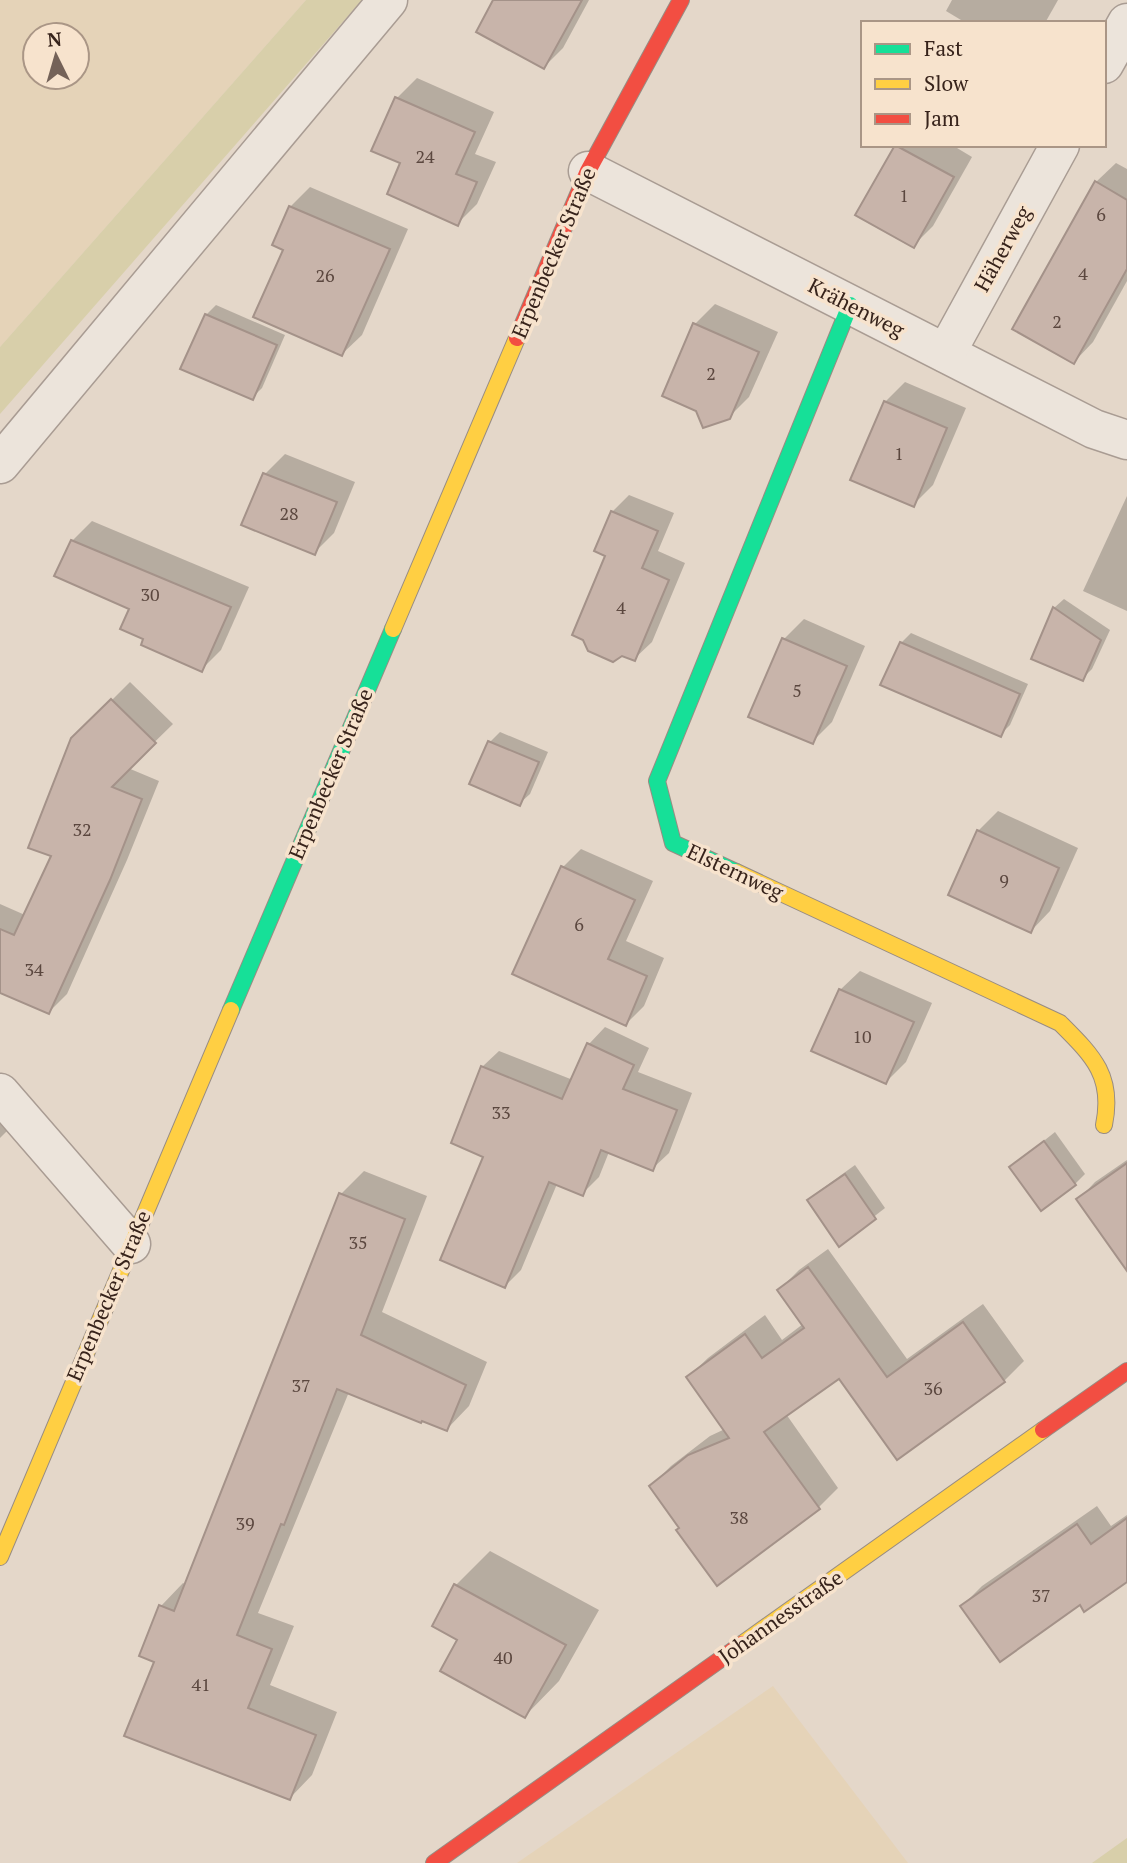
<svg xmlns="http://www.w3.org/2000/svg" width="1127" height="1863" viewBox="0 0 1127 1863" font-family="'PT Serif',serif">
	<style>
		.farmland { fill: #e5d3b8; fill-rule: evenodd }
		.green { fill: #d8cfaa }
		.shadow { fill: #0003 }
		.building { fill: #c8b4aa; stroke: #a49289; stroke-width: 2 }
		.lines { fill: none; stroke-linecap: round; stroke-linejoin: round }
		.street-casing { stroke: #a99c93; stroke-width: 41 }
		.fast-casing { stroke: #988c83; stroke-width: 18 }
		.slow-casing { stroke: #988c83; stroke-width: 18 }
		.jam-casing { stroke: #988c83; stroke-width: 18 }
		.street { stroke: #ece4db; stroke-width: 38 }
		.fast { stroke: #16e098; stroke-width: 16 }
		.slow { stroke: #ffcf43; stroke-width: 16 }
		.jam { stroke: #f24e42; stroke-width: 16 }
		.labels { text-anchor: middle; stroke-width: 7; stroke-linejoin: round; paint-order: stroke }
		.number-label { font-size: 18px; fill: #5b473f }
		.street-label { font-size: 21px; fill: #37231b; stroke: #f7e3cd }
	</style>
	<rect width="100%" height="100%" fill="#e4d7c9"/>
	<g class="farmland">
		<path d="M0,0H306L0,347ZM35,35H77V77H35Z"/>
		<polygon points="773,1686 908,1863 517,1863"/>
	</g>
	<g class="green">
		<polygon points="306,0 362,0 0,414 0,347"/>
		<polygon points="1127,1838 1127,1863 1092,1863"/>
	</g>
	<g class="shadow">
		<polygon points="495,0 589,0 563,48 544,67"/>
		<polygon points="952,0 1058,0 1045,23 966,23 946,11"/>
		<polygon points="417,78 494,112 475,154 496,162 477,204 457,224 402,163 397,98"/>
		<polygon points="897,145 952,145 972,157 933,226 913,246 857,215"/>
		<polygon points="1116,163 1127,169 1127,281 1093,342 1074,362 1096,182"/>
		<polygon points="310,187 408,229 362,335 342,354 285,250 290,207"/>
		<polygon points="715,304 778,332 749,397 729,417 695,324"/>
		<polygon points="216,305 285,335 262,388 252,398 206,315"/>
		<polygon points="905,382 966,408 933,485 914,504 885,402"/>
		<polygon points="285,454 355,482 334,533 315,552 244,524 265,474"/>
		<polygon points="629,495 674,513 658,551 685,563 652,642 634,659 612,512"/>
		<polygon points="1127,496 1127,611 1083,591"/>
		<polygon points="92,521 249,587 221,650 201,670 131,608 72,541"/>
		<polygon points="1064,599 1110,630 1092,669 1082,679 1054,608"/>
		<polygon points="804,619 865,646 832,722 812,742 784,639"/>
		<polygon points="911,633 1028,684 1010,725 1000,735 901,643"/>
		<polygon points="130,682 173,724 128,768 159,781 127,860 67,994 49,1012 0,990 0,904 25,915 53,855 73,739"/>
		<polygon points="500,732 548,752 530,794 520,803 490,742"/>
		<polygon points="998,811 1078,848 1050,911 1031,931 978,831"/>
		<polygon points="581,849 653,881 626,941 664,958 644,1006 626,1024 563,867"/>
		<polygon points="860,971 932,1003 906,1062 886,1082 840,990"/>
		<polygon points="605,1027 649,1048 638,1072 692,1093 669,1153 652,1169 609,1152 599,1177 582,1194 557,1184 521,1270 505,1286 486,1156 482,1067 499,1051 573,1080 589,1044"/>
		<polygon points="0,1101 16,1122 0,1138"/>
		<polygon points="1055,1132 1085,1174 1075,1184 1011,1167"/>
		<polygon points="1127,1160 1127,1247 1079,1199 1095,1182"/>
		<polygon points="855,1165 885,1208 839,1244 809,1200 819,1191"/>
		<polygon points="364,1171 427,1196 382,1312 487,1362 469,1406 447,1429 349,1392 258,1613 294,1626 270,1685 337,1712 312,1775 290,1798 156,1661 161,1606 183,1583 187,1585 341,1194"/>
		<polygon points="828,1249 907,1359 983,1304 1024,1361 1004,1381 840,1376 786,1414 838,1488 819,1507 717,1584 651,1486 671,1466 710,1436 725,1429 688,1377 708,1358 765,1315 782,1340 803,1324 779,1290 799,1270"/>
		<polygon points="1097,1506 1111,1526 1127,1515 1127,1580 1080,1603 962,1606 982,1586"/>
		<polygon points="490,1551 599,1610 559,1681 525,1716 459,1639 434,1626 456,1585"/>
	</g>
	<g class="building">
		<polygon points="493,0 582,0 544,69 476,32"/>
		<polygon points="395,97 475,132 456,174 477,182 458,226 387,194 400,163 371,151"/>
		<polygon points="895,145 954,177 914,248 855,215"/>
		<polygon points="1095,181 1127,200 1127,269 1074,364 1012,329"/>
		<polygon points="289,206 390,249 342,356 253,317 283,250 272,245"/>
		<polygon points="205,314 277,345 253,400 180,369"/>
		<polygon points="693,323 759,352 730,419 703,428 696,411 662,396"/>
		<polygon points="884,401 947,428 914,507 850,480"/>
		<polygon points="263,473 337,502 315,555 241,525"/>
		<polygon points="611,511 658,531 642,568 669,580 635,661 622,656 613,662 588,651 583,640 572,635 605,556 594,551"/>
		<polygon points="71,540 231,607 202,672 141,645 143,639 120,629 129,609 54,576"/>
		<polygon points="1053,607 1101,640 1083,681 1031,659"/>
		<polygon points="782,638 847,666 813,744 748,717"/>
		<polygon points="900,642 1020,694 1001,737 880,685"/>
		<polygon points="111,699 156,743 112,787 142,799 110,880 49,1014 0,993 0,929 14,935 51,856 28,848 71,738"/>
		<polygon points="488,741 539,762 520,806 469,784"/>
		<polygon points="977,830 1059,868 1031,933 948,895"/>
		<polygon points="561,866 635,900 608,959 647,976 626,1026 512,974"/>
		<polygon points="839,989 914,1022 886,1084 811,1051"/>
		<polygon points="587,1043 634,1065 623,1089 677,1110 653,1171 601,1150 583,1196 549,1182 505,1288 440,1260 483,1157 451,1143 481,1066 562,1099"/>
		<polygon points="1044,1141 1076,1185 1041,1211 1009,1167"/>
		<polygon points="1127,1163 1127,1271 1076,1199"/>
		<polygon points="845,1174 876,1219 839,1247 807,1200"/>
		<polygon points="339,1193 405,1219 361,1335 466,1385 447,1431 422,1421 421,1423 337,1389 284,1525 281,1524 237,1635 272,1649 248,1708 316,1735 290,1800 124,1736 154,1662 139,1656 159,1605 174,1611"/>
		<polygon points="808,1267 887,1377 963,1322 1005,1382 897,1460 839,1379 764,1432 820,1509 717,1586 676,1530 679,1528 649,1486 688,1455 729,1438 686,1377 745,1334 762,1358 804,1328 777,1290"/>
		<polygon points="1127,1518 1127,1582 1084,1612 1080,1605 1000,1662 960,1606 1077,1524 1091,1544"/>
		<polygon points="454,1584 566,1645 525,1718 440,1671 457,1640 432,1626"/>
	</g>
	<g class="lines">
		<g class="street-casing">
			<g id="street">
				<polyline points="1104,64 1127,23"/>
				<polyline points="588,171 1094,429 1127,440"/>
				<polyline points="946,353 1060,145"/>
				<polyline points="0,464 388,0"/>
				<polyline points="0,1093 131,1244"/>
			</g>
		</g>
		<g class="fast-casing">
			<g id="fast">
				<polyline points="736,872 673,843 657,781 850,305"/>
				<polyline points="231,1010 393,629"/>
			</g>
		</g>
		<g class="slow-casing">
			<g id="slow">
				<polyline points="393,629 517,338"/>
				<path d="M736,872L1060,1023C1093,1056 1114,1076 1104,1125"/>
				<polyline points="0,1557 231,1010"/>
				<polyline points="742,1644 1043,1430"/>
			</g>
		</g>
		<g class="jam-casing">
			<g id="jam">
				<polyline points="517,338 588,171 681,0"/>
				<polyline points="1043,1430 1127,1371"/>
				<polyline points="434,1863 742,1644"/>
			</g>
		</g>
		<use href="#street" class="street"/>
		<use href="#fast" class="fast"/>
		<use href="#slow" class="slow"/>
		<use href="#jam" class="jam"/>
	</g>
	<g class="labels">
		<g class="number-label">
			<text x="425" y="163">24</text>
			<text x="904" y="202">1</text>
			<text x="1101" y="221">6</text>
			<text x="1083" y="280">4</text>
			<text x="325" y="282">26</text>
			<text x="1057" y="328">2</text>
			<text x="711" y="380">2</text>
			<text x="899" y="460">1</text>
			<text x="289" y="520">28</text>
			<text x="150" y="601">30</text>
			<text x="621" y="614">4</text>
			<text x="797" y="697">5</text>
			<text x="82" y="836">32</text>
			<text x="1004" y="887">9</text>
			<text x="579" y="931">6</text>
			<text x="34" y="976">34</text>
			<text x="862" y="1043">10</text>
			<text x="501" y="1119">33</text>
			<text x="358" y="1249">35</text>
			<text x="301" y="1392">37</text>
			<text x="933" y="1395">36</text>
			<text x="739" y="1524">38</text>
			<text x="245" y="1530">39</text>
			<text x="1041" y="1602">37</text>
			<text x="503" y="1664">40</text>
			<text x="201" y="1691">41</text>
		</g>
		<g class="street-label">
			<text transform="translate(1003 249) rotate(-61)" y="7">Häherweg</text>
			<text transform="translate(554 253) rotate(-67)" y="7">Erpenbecker Straße</text>
			<text transform="translate(856 308) rotate(27)" y="7">Krähenweg</text>
			<text transform="translate(331 774) rotate(-67)" y="7">Erpenbecker Straße</text>
			<text transform="translate(735 872) rotate(25)" y="7">Elsternweg</text>
			<text transform="translate(109 1296) rotate(-67)" y="7">Erpenbecker Straße</text>
			<text transform="translate(781 1617) rotate(-35)" y="7">Johannesstraße</text>
		</g>
	</g>
	<rect x="861" y="21" width="245" height="126" fill="#f7e3cd" stroke="#aa9686" stroke-width="2"/>
	<rect x="875" y="44" width="35" height="10" fill="#16e098" stroke="#aa9686" stroke-width="2"/>
	<text x="924" y="56" font-size="21" fill="#37231b">Fast</text>
	<rect x="875" y="79" width="35" height="10" fill="#ffcf43" stroke="#aa9686" stroke-width="2"/>
	<text x="924" y="91" font-size="21" fill="#37231b">Slow</text>
	<rect x="875" y="114" width="35" height="10" fill="#f24e42" stroke="#aa9686" stroke-width="2"/>
	<text x="924" y="126" font-size="21" fill="#37231b">Jam</text>
	<g transform="translate(56 56) rotate(355)"><circle r="33" fill="#f7e3cd" stroke="#aa9686" stroke-width="2"/>
	<path d="M0-5L12 26L0 18L-12 26Z" fill="#746258"/>
	<text y="-10" font-size="19" font-weight="bold" text-anchor="middle" fill="#37231b">N</text>
	</g>
</svg>
